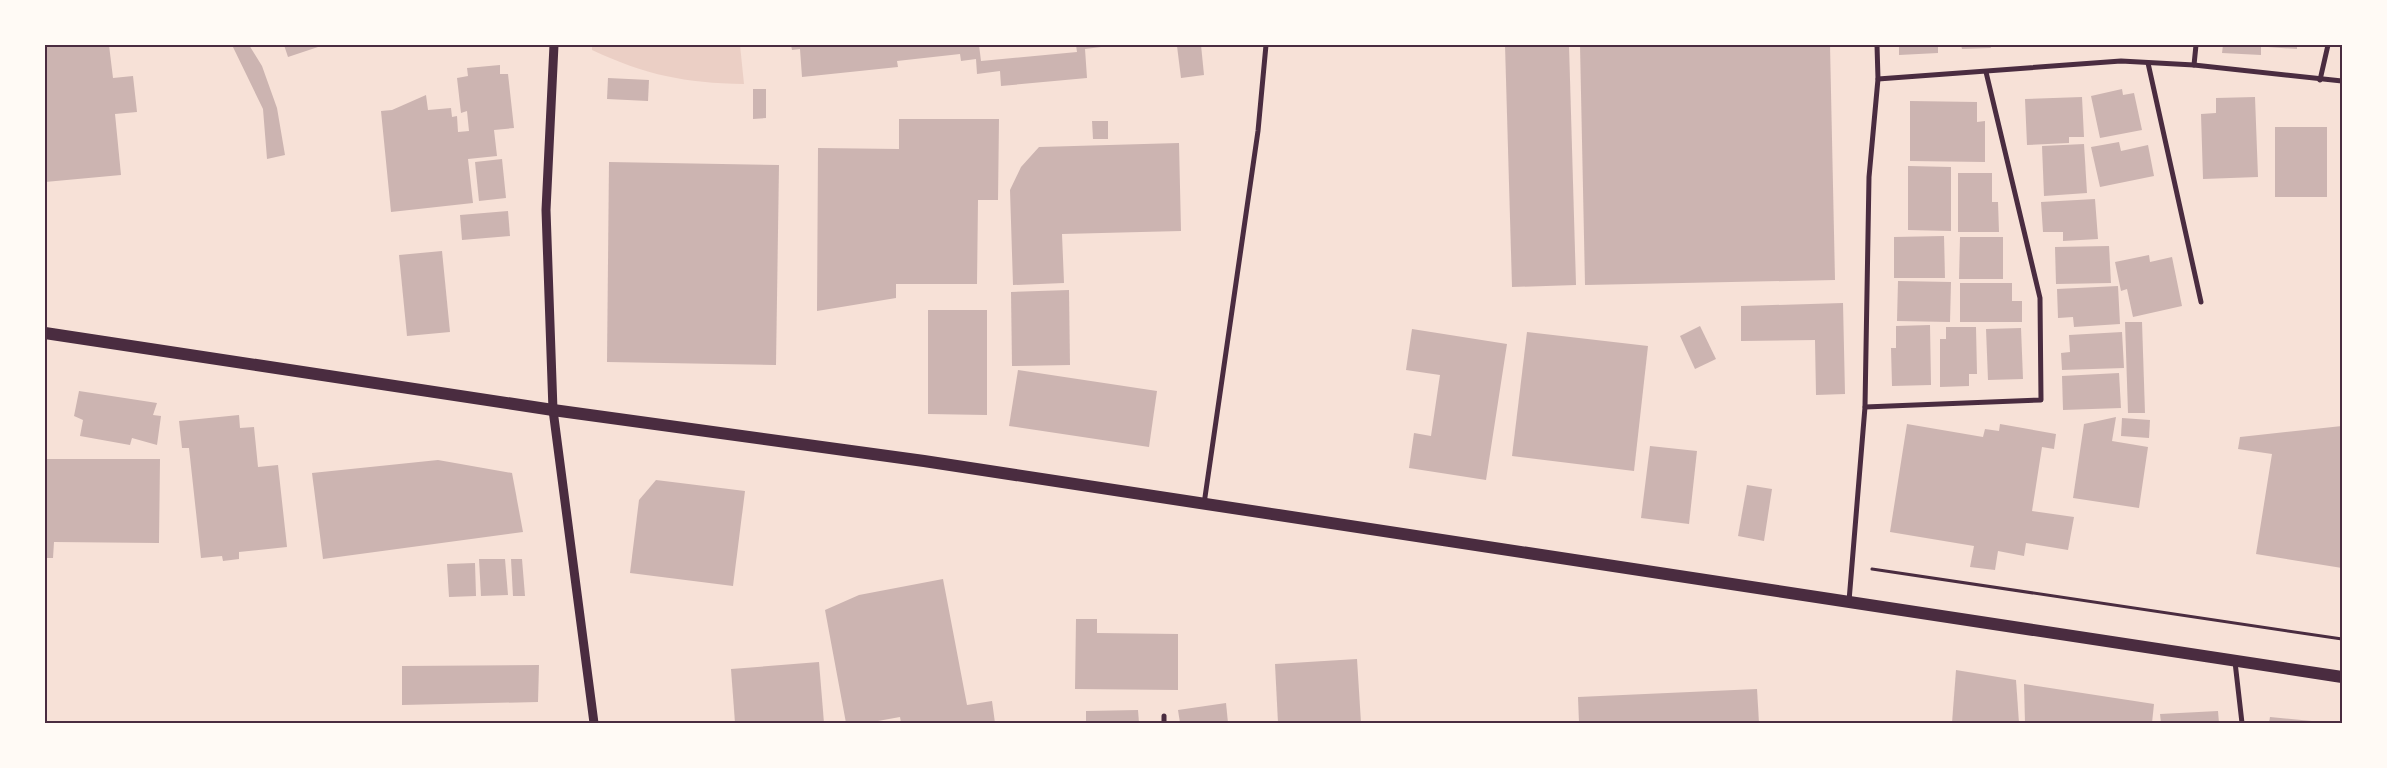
<svg xmlns="http://www.w3.org/2000/svg" width="2387" height="768" viewBox="0 0 2387 768" font-family="'DM Sans',sans-serif">
	<style>
		.green { fill: #ebcfc5 }
		.building { fill: #ccb4b1 }
		.lines { fill: none; stroke-linecap: round; stroke-linejoin: round }
		.path { stroke: #4a2c40; stroke-width: 3 }
		.minor { stroke: #4a2c40; stroke-width: 5 }
		.tertiary { stroke: #4a2c40; stroke-width: 9 }
		.primary { stroke: #4a2c40; stroke-width: 12 }
		.neatline { fill: none; stroke: #4a2c40; stroke-width: 2 }
	</style>
	<rect width="100%" height="100%" fill="#f7e1d7"/>
	<path class="green" d="M592,45H740L744,84C685,83 645,75 592,50Z"/>
	<g class="building">
		<polygon points="45,45 109,45 113,78 133,76 137,112 115,114 121,175 45,182"/>
		<polygon points="232,45 249,45 262,66 277,108 285,155 267,159 263,109"/>
		<polygon points="284,45 324,45 288,57"/>
		<polygon points="791,45 979,45 981,61 1077,52 1076,45 1109,46 1085,49 1087,78 1001,86 1000,71 977,74 976,59 961,61 960,54 897,61 898,67 802,77 800,49 792,50"/>
		<polygon points="1201,45 1204,75 1181,78 1177,46"/>
		<polygon points="1505,45 1569,45 1576,285 1512,287"/>
		<polygon points="1580,45 1830,45 1835,280 1585,285"/>
		<polygon points="1899,45 1938,45 1938,53 1899,55"/>
		<polygon points="1961,45 1990,45 1991,48 1962,49"/>
		<polygon points="2223,45 2261,45 2261,55 2222,53"/>
		<polygon points="2268,45 2297,45 2297,49 2268,47"/>
		<polygon points="500,65 500,74 508,74 514,128 494,130 497,156 468,159 473,203 391,212 381,111 392,110 426,95 428,110 451,108 452,117 457,116 458,132 469,131 467,111 461,113 457,78 468,76 467,68"/>
		<polygon points="608,78 649,80 648,101 607,99"/>
		<polygon points="753,89 766,89 766,118 753,119"/>
		<polygon points="2122,89 2123,95 2134,93 2142,130 2100,138 2091,96"/>
		<polygon points="2082,97 2084,137 2069,137 2069,143 2027,145 2025,99"/>
		<polygon points="2255,97 2258,177 2203,179 2201,114 2216,113 2216,98"/>
		<polygon points="1910,101 1977,102 1977,122 1985,121 1985,162 1910,161"/>
		<polygon points="899,119 999,119 998,200 978,200 977,284 896,284 896,298 817,311 818,148 899,149"/>
		<polygon points="1092,121 1108,121 1108,139 1093,139"/>
		<rect x="2275" y="127" width="52" height="70"/>
		<polygon points="2119,142 2121,151 2148,145 2154,176 2100,187 2091,147"/>
		<polygon points="1179,143 1181,231 1062,234 1064,283 1013,285 1010,190 1021,167 1039,147"/>
		<polygon points="2084,144 2087,193 2044,196 2042,146"/>
		<polygon points="502,159 506,198 479,201 475,162"/>
		<polygon points="609,162 779,165 776,365 607,362"/>
		<polygon points="1908,166 1951,167 1951,231 1908,230"/>
		<polygon points="1958,173 1992,173 1992,202 1998,202 1999,232 1958,232"/>
		<polygon points="2095,199 2098,239 2063,241 2063,232 2043,232 2041,202"/>
		<polygon points="508,211 510,236 462,240 460,215"/>
		<polygon points="1944,236 1945,278 1894,278 1894,237"/>
		<polygon points="1960,237 2003,237 2003,279 1959,279"/>
		<polygon points="2109,246 2111,283 2056,284 2055,247"/>
		<polygon points="442,251 450,332 407,336 399,255"/>
		<polygon points="2149,255 2150,262 2172,257 2182,306 2133,317 2127,289 2121,291 2115,262"/>
		<polygon points="1898,281 1951,282 1950,322 1897,321"/>
		<polygon points="1960,283 2012,283 2012,301 2022,301 2022,322 1960,322"/>
		<polygon points="2118,286 2120,324 2074,327 2073,317 2058,318 2057,289"/>
		<polygon points="1069,290 1070,365 1012,366 1011,292"/>
		<polygon points="1843,303 1845,394 1816,395 1815,340 1741,341 1741,306"/>
		<polygon points="928,310 987,310 987,415 928,414"/>
		<polygon points="2125,322 2142,322 2145,413 2128,413"/>
		<polygon points="1930,325 1931,385 1892,386 1891,348 1896,348 1896,326"/>
		<polygon points="1700,326 1716,359 1695,369 1680,336"/>
		<polygon points="1946,327 1976,327 1977,374 1969,374 1969,386 1940,387 1940,339 1946,339"/>
		<polygon points="2021,328 2023,379 1988,380 1986,329"/>
		<polygon points="1412,329 1507,344 1486,480 1409,468 1414,433 1431,436 1440,375 1406,370"/>
		<polygon points="1527,332 1648,346 1634,471 1512,456"/>
		<polygon points="2122,332 2124,368 2062,370 2061,353 2070,352 2069,335"/>
		<polygon points="1018,370 1157,391 1149,447 1009,426"/>
		<polygon points="2119,373 2121,408 2063,410 2062,376"/>
		<polygon points="79,391 157,403 153,415 161,416 157,445 132,438 130,445 80,436 83,420 74,416"/>
		<polygon points="239,415 240,428 254,427 258,467 278,465 287,547 239,552 239,559 223,561 222,556 201,558 189,448 182,448 179,421"/>
		<polygon points="2116,417 2112,441 2148,447 2139,508 2073,498 2084,424"/>
		<polygon points="2122,418 2150,420 2149,438 2121,436"/>
		<polygon points="1907,424 1983,437 1985,429 1999,431 2000,424 2056,434 2054,449 2042,447 2032,511 2074,517 2068,550 2026,543 2024,556 1998,551 1995,570 1970,567 1974,546 1890,532"/>
		<polygon points="2342,426 2342,568 2256,554 2272,454 2238,449 2240,437"/>
		<polygon points="1650,446 1697,451 1689,524 1641,518"/>
		<polygon points="45,459 160,459 159,543 54,542 53,558 45,558"/>
		<polygon points="438,460 512,473 523,532 323,559 312,473"/>
		<polygon points="656,480 745,491 733,586 630,573 639,500"/>
		<polygon points="1747,485 1772,489 1764,541 1738,536"/>
		<polygon points="479,559 505,559 508,595 481,596"/>
		<polygon points="511,559 522,559 525,596 513,596"/>
		<polygon points="475,563 476,596 449,597 447,564"/>
		<polygon points="943,579 967,705 992,701 995,723 901,723 900,717 867,723 846,723 825,610 859,595"/>
		<polygon points="1076,619 1097,619 1097,633 1178,634 1178,690 1075,689"/>
		<polygon points="1357,659 1361,723 1278,723 1275,664"/>
		<polygon points="819,662 824,723 735,723 731,669"/>
		<polygon points="539,665 538,702 402,705 402,666"/>
		<polygon points="1956,670 2016,680 2019,723 1952,723"/>
		<polygon points="2024,684 2154,704 2152,723 2025,723"/>
		<polygon points="1757,689 1759,723 1579,723 1578,697"/>
		<polygon points="1226,703 1228,723 1180,723 1178,710"/>
		<polygon points="1138,710 1139,723 1086,723 1086,711"/>
		<polygon points="2218,711 2219,723 2161,723 2160,714"/>
		<polygon points="2270,717 2322,722 2322,723 2269,723"/>
	</g>
	<g class="lines">
		<polyline class="path" points="1872,569 2342,639"/>
		<g class="minor">
			<polyline points="2148,63 2201,302"/>
			<polyline points="2194,65 2196,45"/>
			<polyline points="1878,79 2121,61 2194,65 2342,81"/>
			<polyline points="2320,80 2328,45"/>
			<polyline points="1865,407 2041,400 2040,298 1986,72"/>
			<polyline points="1204,504 1258,131 1266,45"/>
			<polyline points="1849,601 1865,407 1869,177 1878,79 1877,45"/>
			<polyline points="2235,662 2242,723"/>
			<polyline points="1164,716 1164,723"/>
		</g>
		<polyline class="tertiary" points="554,45 546,210 553,410 594,723"/>
		<polyline class="primary" points="45,333 553,410 924,461 2342,677"/>
	</g>
	<rect width="2387" height="768" fill="none" stroke="#fffaf5" stroke-width="92"/>
	<rect x="46" y="46" width="2295" height="676" class="neatline"/>
</svg>
